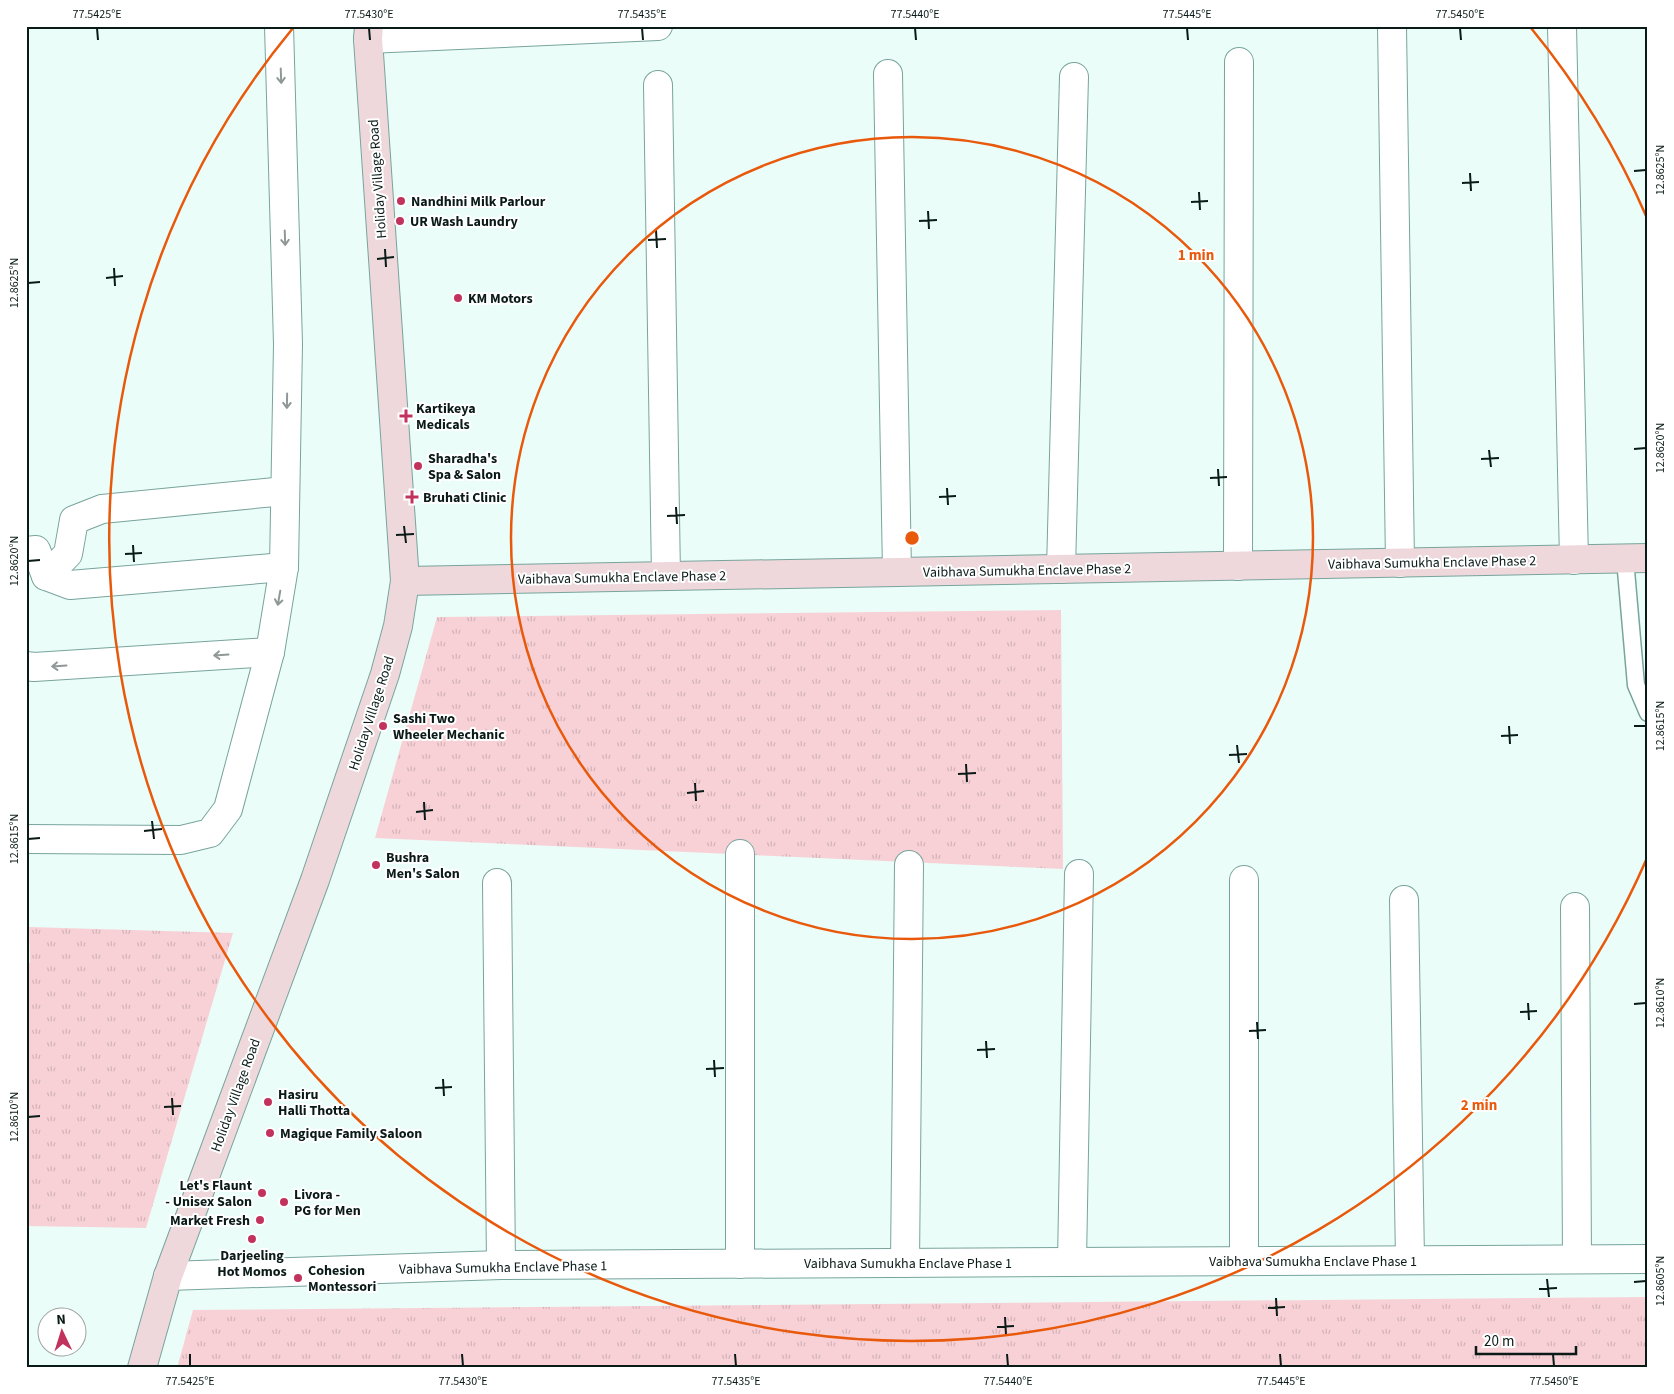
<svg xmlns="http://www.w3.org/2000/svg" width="1674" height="1394" viewBox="0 0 1674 1394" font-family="'Source Sans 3',sans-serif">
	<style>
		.grass { fill: url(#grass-tufts) }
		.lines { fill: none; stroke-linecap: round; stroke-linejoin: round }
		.lane-casing { stroke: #78a49c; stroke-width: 19 }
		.street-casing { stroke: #78a49c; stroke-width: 30 }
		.secondary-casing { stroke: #78a49c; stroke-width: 30 }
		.lane { stroke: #fff; stroke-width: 16 }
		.street { stroke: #fff; stroke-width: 28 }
		.secondary { stroke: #eed8dc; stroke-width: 28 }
		.oneway { stroke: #909897 }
		.ticks { fill: none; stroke: #091a17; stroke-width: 2 }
		.ring { fill: none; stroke: #e8590c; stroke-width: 2.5 }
		.poi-dot { fill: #c1325c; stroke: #fff; stroke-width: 2 }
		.labels { text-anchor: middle; stroke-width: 4; stroke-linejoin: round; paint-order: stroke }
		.street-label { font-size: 14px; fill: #091a17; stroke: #fff }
		.poi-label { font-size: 14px; font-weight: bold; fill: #091a17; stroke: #fff; text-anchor: start }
		.centre { fill: #e8590c; stroke: #fff; stroke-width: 2.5 }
		.ring-label { font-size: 15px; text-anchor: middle; font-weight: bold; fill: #e8590c; stroke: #fff; stroke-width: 4; stroke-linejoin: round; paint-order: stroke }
		.neatline { fill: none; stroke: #091a17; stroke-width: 2 }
		.ticks-label { font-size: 12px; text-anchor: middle; fill: #091a17 }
	</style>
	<defs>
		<pattern id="grass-tufts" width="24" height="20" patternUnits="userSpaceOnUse" patternTransform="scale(1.25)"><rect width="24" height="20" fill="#f8d1d7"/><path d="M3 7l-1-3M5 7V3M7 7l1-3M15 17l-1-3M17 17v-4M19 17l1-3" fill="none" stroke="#d3b3b8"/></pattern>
	</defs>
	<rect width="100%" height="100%" fill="#ebfdf9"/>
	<g class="grass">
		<polygon points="1061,610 1063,869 375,838 437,617"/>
		<polygon points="29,927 233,933 146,1228 26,1226 26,963 30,963"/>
		<polygon points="1648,1297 1648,1368 177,1368 193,1310"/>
	</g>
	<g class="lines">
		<g class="lane-casing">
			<polyline id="lane" points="1625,559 1636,685 1648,713"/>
		</g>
		<g class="street-casing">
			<g id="street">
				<polyline points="1392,26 1400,563"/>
				<polyline points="1562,26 1574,560"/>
				<polyline points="368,39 658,26"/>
				<polyline points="888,74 897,572"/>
				<polyline points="658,85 666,576"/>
				<polyline points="26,551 36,550 46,576 70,585 284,567"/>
				<polyline points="1238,566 1239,62"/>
				<polyline points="1061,569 1074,77"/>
				<polyline points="46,576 68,554 74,520 102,509 285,491"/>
				<polyline points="26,666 34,667 270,652"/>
				<polyline points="26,839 181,840 210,833 228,809 270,652 284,567 288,344 279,26"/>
				<polyline points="740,854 740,1264"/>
				<polyline points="1244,880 1244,1261"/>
				<polyline points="497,883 501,1265"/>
				<polyline points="1404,900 1410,1260"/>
				<polyline points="1575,907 1577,1259"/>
				<polyline points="1072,1262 1079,874"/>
				<polyline points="905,1263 909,865"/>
				<polyline points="168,1276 501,1265 1648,1259"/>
			</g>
		</g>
		<g class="secondary-casing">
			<g id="secondary">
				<polyline points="405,581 1648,558"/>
				<polyline points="142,1368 168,1276 315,880 385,674 398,626 405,581 368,39 369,26"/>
			</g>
		</g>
		<use href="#lane" class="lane"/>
		<use href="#street" class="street"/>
		<use href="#secondary" class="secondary"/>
	</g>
	<defs><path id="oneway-shaft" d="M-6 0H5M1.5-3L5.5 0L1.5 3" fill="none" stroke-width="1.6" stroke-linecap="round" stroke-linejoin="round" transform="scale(1.25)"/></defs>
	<g class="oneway">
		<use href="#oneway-shaft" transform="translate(281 76) rotate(88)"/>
		<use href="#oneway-shaft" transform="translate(285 238) rotate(88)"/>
		<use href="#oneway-shaft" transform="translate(287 401) rotate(91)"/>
		<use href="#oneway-shaft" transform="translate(279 598) rotate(100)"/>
		<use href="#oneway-shaft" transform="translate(221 655) rotate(176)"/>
		<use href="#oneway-shaft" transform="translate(59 666) rotate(176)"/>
	</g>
	<path class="ticks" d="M97,28L98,40M369,28L370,40M642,28L643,40M915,28L916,40M1187,28L1188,40M1460,28L1461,40M1634,171L1646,170M1470,173L1471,191M1462,183L1479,182M1199,192L1200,210M1191,202L1208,201M928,211L929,229M919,221L937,220M656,230L657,248M648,240L666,239M385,249L386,267M377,259L394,257M114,268L115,286M106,278L123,276M28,283L40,282M1634,449L1646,448M1489,450L1491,467M1481,459L1499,458M1218,469L1219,486M1210,478L1227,477M947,488L948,505M939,497L956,496M676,507L677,524M667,516L685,515M404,526L406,543M396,535L414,534M133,545L134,562M125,554L142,553M28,561L40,560M1509,726L1510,744M1634,726H1646M1501,736L1518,735M1237,745L1239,763M1229,755L1247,754M966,764L967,782M958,774L976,773M695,783L696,801M687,793L704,791M424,802L425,820M416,812L433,810M152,821L154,839M144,831L162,829M28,839L40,838M1528,1003L1529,1020M1634,1004L1646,1003M1520,1012L1537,1011M1257,1022L1258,1039M1249,1031L1266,1030M986,1041L987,1058M977,1050L995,1049M714,1060L715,1077M706,1069L724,1068M443,1079L444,1096M435,1088L452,1087M172,1098L173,1115M164,1107L181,1106M28,1117L40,1116M1547,1279L1549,1297M1634,1282L1646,1281M1539,1289L1557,1288M1276,1298L1277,1316M1268,1308L1285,1307M1005,1317L1006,1335M997,1327L1014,1326M190,1354V1366M462,1354L463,1366M735,1354L736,1366M1007,1354L1008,1366M1280,1354L1281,1366M1553,1354L1554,1366"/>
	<g class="ring">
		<circle cx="912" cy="538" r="401"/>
		<path d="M1647 858A802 802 0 1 1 293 28M1531 28A802 802 0 0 1 1647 218"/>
	</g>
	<g class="poi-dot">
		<circle cx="401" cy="201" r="5"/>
		<circle cx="400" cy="221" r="5"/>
		<circle cx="458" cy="298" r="5"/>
		<path d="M403.5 408.5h5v5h5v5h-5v5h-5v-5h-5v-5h5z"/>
		<circle cx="418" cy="466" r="5"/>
		<path d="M409.5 489.5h5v5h5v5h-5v5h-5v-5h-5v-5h5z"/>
		<circle cx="383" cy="726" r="5"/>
		<circle cx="376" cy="865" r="5"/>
		<circle cx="268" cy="1102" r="5"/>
		<circle cx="270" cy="1133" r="5"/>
		<circle cx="262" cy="1193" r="5"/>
		<circle cx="284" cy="1202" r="5"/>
		<circle cx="260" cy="1220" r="5"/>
		<circle cx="252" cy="1239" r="5"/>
		<circle cx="298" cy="1278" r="5"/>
	</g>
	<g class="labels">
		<g class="street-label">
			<text transform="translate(377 179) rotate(-94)" y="5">Holiday Village Road</text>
			<text transform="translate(1432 562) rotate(-1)" y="5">Vaibhava Sumukha Enclave Phase 2</text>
			<text transform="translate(1027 570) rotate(-1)" y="5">Vaibhava Sumukha Enclave Phase 2</text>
			<text transform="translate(622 577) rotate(-1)" y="5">Vaibhava Sumukha Enclave Phase 2</text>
			<text transform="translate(371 713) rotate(-72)" y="5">Holiday Village Road</text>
			<text transform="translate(235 1095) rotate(-70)" y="5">Holiday Village Road</text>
			<text x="1313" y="1266">Vaibhava Sumukha Enclave Phase 1</text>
			<text x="908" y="1268">Vaibhava Sumukha Enclave Phase 1</text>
			<text transform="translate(503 1267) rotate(-1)" y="5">Vaibhava Sumukha Enclave Phase 1</text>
		</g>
		<g class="poi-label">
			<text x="411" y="206">Nandhini Milk Parlour</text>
			<text x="410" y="226">UR Wash Laundry</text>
			<text x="468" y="303">KM Motors</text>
			<text x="416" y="413">Kartikeya<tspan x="416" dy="16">Medicals</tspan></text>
			<text x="428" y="463">Sharadha's<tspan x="428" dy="16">Spa &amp; Salon</tspan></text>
			<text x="423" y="502">Bruhati Clinic</text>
			<text x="393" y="723">Sashi Two<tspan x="393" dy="16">Wheeler Mechanic</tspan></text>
			<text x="386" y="862">Bushra<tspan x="386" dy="16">Men's Salon</tspan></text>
			<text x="278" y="1099">Hasiru<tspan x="278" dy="16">Halli Thotta</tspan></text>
			<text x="280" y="1138">Magique Family Saloon</text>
			<text x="252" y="1190" text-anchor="end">Let's Flaunt<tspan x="252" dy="16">- Unisex Salon</tspan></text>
			<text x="294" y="1199">Livora -<tspan x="294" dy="16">PG for Men</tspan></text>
			<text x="250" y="1225" text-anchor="end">Market Fresh</text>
			<text x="252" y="1260" text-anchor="middle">Darjeeling<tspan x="252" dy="16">Hot Momos</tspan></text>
			<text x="308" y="1275">Cohesion<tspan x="308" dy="16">Montessori</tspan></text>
		</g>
	</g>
	<circle cx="912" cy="538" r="8" class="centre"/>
	<g class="ring-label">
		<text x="1196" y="260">1 min</text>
		<text x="1479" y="1110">2 min</text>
	</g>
	<rect width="1674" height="1394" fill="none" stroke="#ffffff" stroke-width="55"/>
	<g transform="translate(62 1332) rotate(356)"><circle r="24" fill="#ffffff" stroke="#9da3a2"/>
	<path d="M0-4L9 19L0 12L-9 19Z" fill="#c1325c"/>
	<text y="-8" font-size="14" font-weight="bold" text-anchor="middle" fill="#091a17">N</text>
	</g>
	<path d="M1476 1346v8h100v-8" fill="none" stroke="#091a17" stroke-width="2.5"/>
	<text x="1484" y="1346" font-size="15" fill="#091a17" stroke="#ffffff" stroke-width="4" paint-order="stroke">20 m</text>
	<rect x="28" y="28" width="1618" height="1338" class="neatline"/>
	<g class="ticks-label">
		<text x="97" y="18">77.5425°E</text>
		<text x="369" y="18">77.5430°E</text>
		<text x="642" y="18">77.5435°E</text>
		<text x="915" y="18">77.5440°E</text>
		<text x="1187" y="18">77.5445°E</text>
		<text x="1460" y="18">77.5450°E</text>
		<text transform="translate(1660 170) rotate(-90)" y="4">12.8625°N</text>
		<text transform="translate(14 283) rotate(-90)" y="4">12.8625°N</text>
		<text transform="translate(1660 448) rotate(-90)" y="4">12.8620°N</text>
		<text transform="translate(14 561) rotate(-90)" y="4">12.8620°N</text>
		<text transform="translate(1660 726) rotate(-90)" y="4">12.8615°N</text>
		<text transform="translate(14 839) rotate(-90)" y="4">12.8615°N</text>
		<text transform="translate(1660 1003) rotate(-90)" y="4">12.8610°N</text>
		<text transform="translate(14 1117) rotate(-90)" y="4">12.8610°N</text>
		<text transform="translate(1660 1281) rotate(-90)" y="4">12.8605°N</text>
		<text x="190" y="1385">77.5425°E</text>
		<text x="463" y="1385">77.5430°E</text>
		<text x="736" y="1385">77.5435°E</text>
		<text x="1008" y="1385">77.5440°E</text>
		<text x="1281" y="1385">77.5445°E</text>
		<text x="1554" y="1385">77.5450°E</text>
	</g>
</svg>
